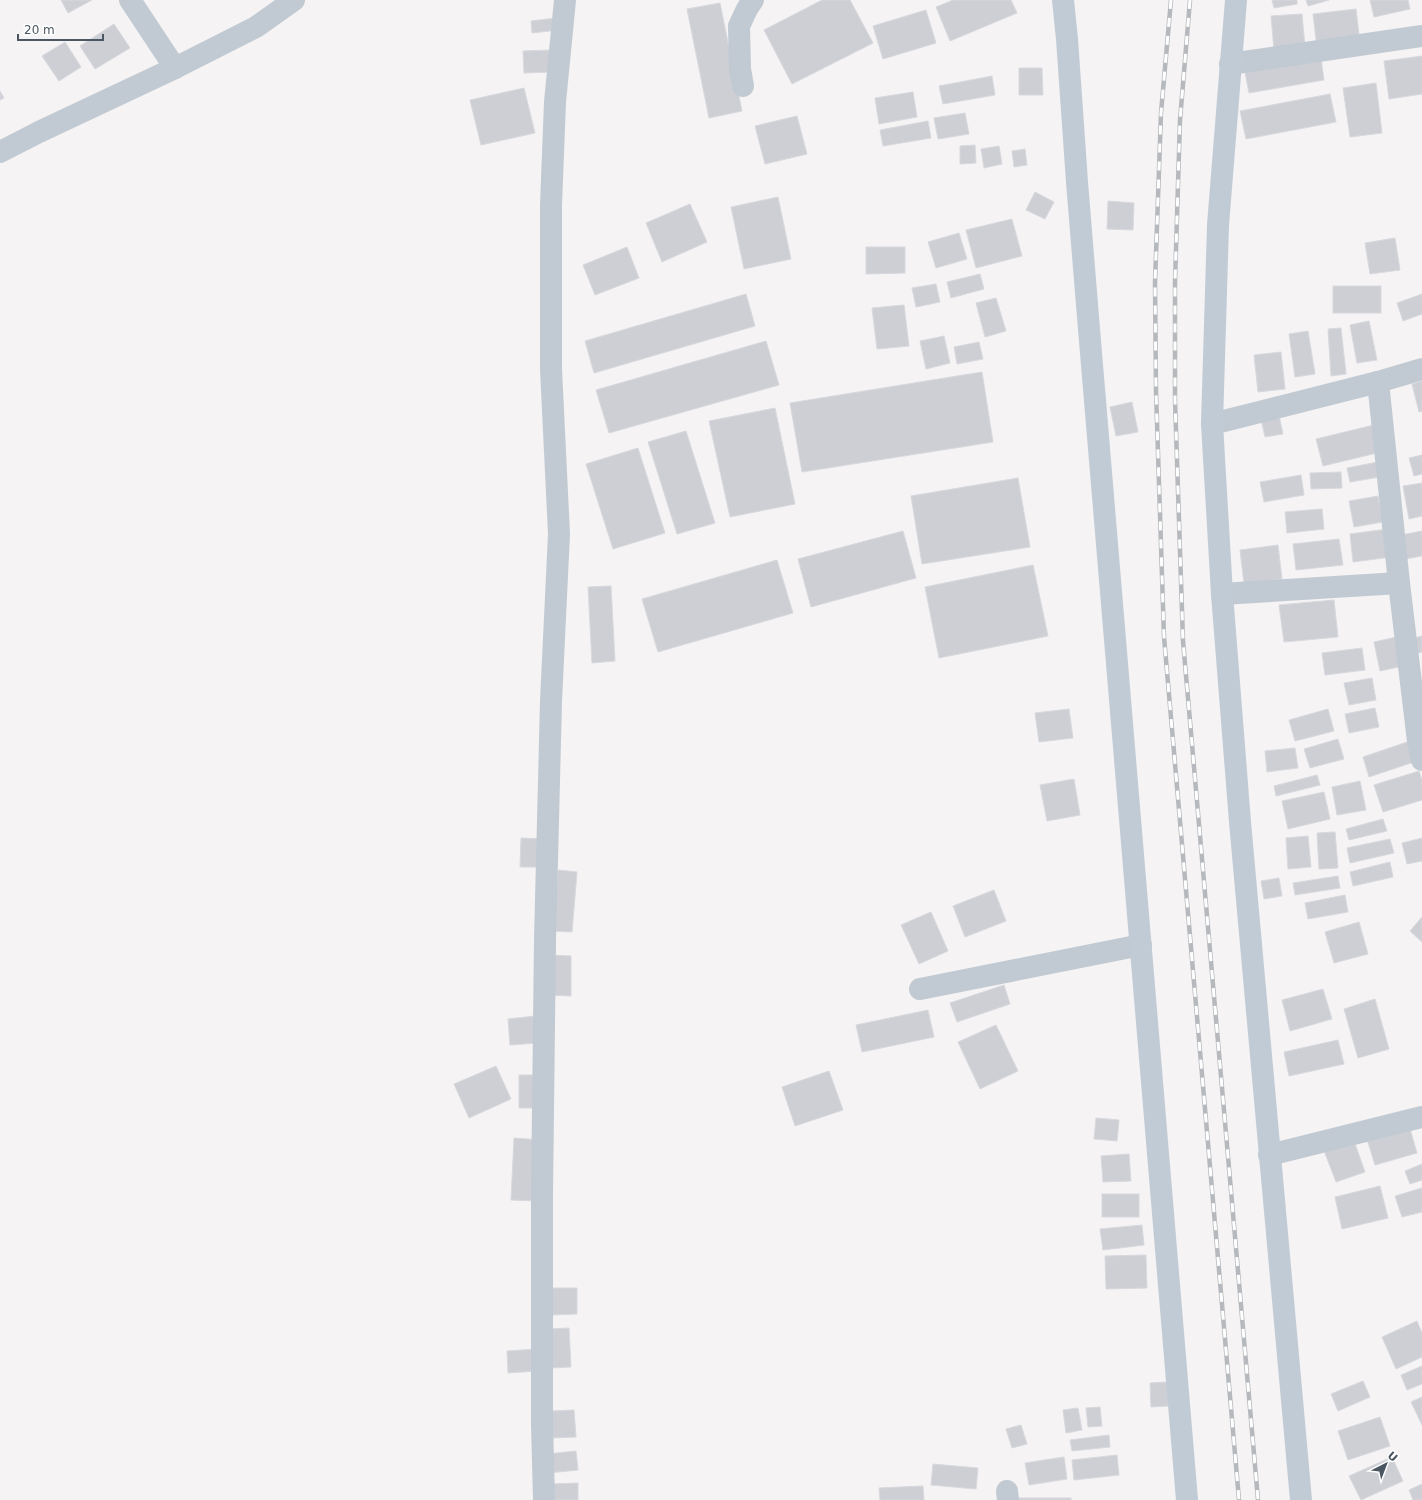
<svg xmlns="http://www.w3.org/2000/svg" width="1422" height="1500" viewBox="0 0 1422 1500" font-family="'DejaVu Sans',sans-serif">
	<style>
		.building { fill: #cdcfd5; stroke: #d7d9de }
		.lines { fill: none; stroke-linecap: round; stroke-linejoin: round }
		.street { stroke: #c1cad2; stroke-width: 22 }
		.secondary { stroke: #c1cbd6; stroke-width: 22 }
		.rail-casing { stroke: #b5b8bd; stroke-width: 4.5 }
		.rail { stroke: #fff; stroke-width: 3; stroke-dasharray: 9; stroke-linecap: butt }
	</style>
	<rect width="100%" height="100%" fill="#f5f3f3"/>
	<g class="building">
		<polygon points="61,0 92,0 68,13"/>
		<polygon points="822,0 850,0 873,43 792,84 764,30"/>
		<polygon points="953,0 1011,0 1017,13 950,41 936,7"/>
		<polygon points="1272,0 1297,0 1297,4 1274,8"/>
		<polygon points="1306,0 1329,0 1308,6"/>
		<polygon points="1370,0 1408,0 1410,9 1374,17"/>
		<polygon points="720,3 742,111 709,118 687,9"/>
		<polygon points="1356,9 1360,43 1317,48 1313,14"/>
		<polygon points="926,10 936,43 883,59 873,26"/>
		<polygon points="1302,14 1305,47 1274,50 1271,16"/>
		<polygon points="556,18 558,30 532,33 531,21"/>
		<polygon points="114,24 130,48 95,69 80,46"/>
		<polygon points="65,42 81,67 59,81 42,56"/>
		<polygon points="551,50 552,72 524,73 523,51"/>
		<polygon points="1422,56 1422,94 1389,99 1384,61"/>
		<polygon points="1321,59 1324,80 1249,93 1245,72"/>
		<polygon points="1019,68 1042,68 1043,95 1019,95"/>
		<polygon points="992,76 995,95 943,104 939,86"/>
		<polygon points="1376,83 1382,133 1350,137 1343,88"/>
		<polygon points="524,88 535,133 481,145 470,100"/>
		<polygon points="0,91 4,98 0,100"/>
		<polygon points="913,92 917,117 879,124 875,98"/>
		<polygon points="1330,94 1336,122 1246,139 1240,111"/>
		<polygon points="965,113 969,134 938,139 934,118"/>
		<polygon points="797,116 807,154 765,164 755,126"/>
		<polygon points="928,121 931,138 883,146 880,130"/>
		<polygon points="975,145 976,163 960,164 960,146"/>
		<polygon points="999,146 1002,164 984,168 981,149"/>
		<polygon points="1025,149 1027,165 1014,167 1012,151"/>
		<polygon points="1035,192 1054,202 1045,219 1026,210"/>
		<polygon points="778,197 791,259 744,269 731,207"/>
		<polygon points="1108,201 1134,203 1133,230 1107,229"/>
		<polygon points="690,204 707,242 662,262 646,223"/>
		<polygon points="1012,219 1022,256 976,268 966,230"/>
		<polygon points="959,233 967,259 936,268 928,242"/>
		<polygon points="1395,238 1400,270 1370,274 1365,243"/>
		<polygon points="627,247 639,278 595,295 583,265"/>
		<polygon points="866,247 905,247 905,273 866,274"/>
		<polygon points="980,274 984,289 951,298 947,282"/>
		<polygon points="936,284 940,302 916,307 912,288"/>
		<rect x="1333" y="286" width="48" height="27"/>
		<polygon points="746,294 755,326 594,373 585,341"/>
		<polygon points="1422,294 1422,314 1403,321 1397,303"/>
		<polygon points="996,298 1006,331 985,337 976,303"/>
		<polygon points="904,305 909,346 877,349 872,308"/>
		<polygon points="1369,321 1377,360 1357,363 1350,325"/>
		<polygon points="1341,328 1346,374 1331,376 1328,329"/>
		<polygon points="1308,331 1315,374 1295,377 1289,334"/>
		<polygon points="944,336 950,363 926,369 920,341"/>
		<polygon points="766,341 779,385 609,433 596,390"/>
		<polygon points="979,342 983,359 957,364 954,347"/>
		<polygon points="1281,352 1285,389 1258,392 1254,355"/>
		<polygon points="982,372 993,442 802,472 790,403"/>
		<polygon points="1422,381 1422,411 1419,412 1412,384"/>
		<polygon points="1132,402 1138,432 1116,436 1110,407"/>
		<polygon points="775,408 795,504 730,517 709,421"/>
		<polygon points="1278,411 1283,434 1265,437 1260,415"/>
		<polygon points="1374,425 1381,452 1323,466 1316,439"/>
		<polygon points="686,431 715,523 677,534 648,442"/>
		<polygon points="638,448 665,533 613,549 586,464"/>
		<polygon points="1422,455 1422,474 1414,476 1409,458"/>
		<polygon points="1383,461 1386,476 1350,482 1347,468"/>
		<polygon points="1341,472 1342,488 1311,489 1310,473"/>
		<polygon points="1301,475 1304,495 1264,502 1260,482"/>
		<polygon points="1018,478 1030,547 922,564 911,496"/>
		<polygon points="1422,483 1422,516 1409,519 1403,486"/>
		<polygon points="1378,496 1383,522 1354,527 1349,501"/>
		<polygon points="1322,509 1324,529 1287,533 1285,512"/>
		<polygon points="1388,529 1391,557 1353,562 1350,534"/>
		<polygon points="903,531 916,578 811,607 798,559"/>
		<polygon points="1422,531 1422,556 1400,560 1396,536"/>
		<polygon points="1339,539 1343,565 1296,570 1293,544"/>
		<polygon points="1278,545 1282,579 1244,584 1240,550"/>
		<polygon points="777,560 793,613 658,652 642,599"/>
		<polygon points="1033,565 1048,636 939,658 925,587"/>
		<polygon points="611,586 615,661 592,663 588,587"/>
		<polygon points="1334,600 1338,637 1284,642 1279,605"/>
		<polygon points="1422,636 1422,652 1415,654 1410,639"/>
		<polygon points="1397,637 1403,666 1380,671 1374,642"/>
		<polygon points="1362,648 1365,670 1325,675 1322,653"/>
		<polygon points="1372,678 1376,700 1349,705 1344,683"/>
		<polygon points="1375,708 1379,727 1349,733 1345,714"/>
		<polygon points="1069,709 1073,738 1039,742 1035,713"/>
		<polygon points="1328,709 1334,731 1295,741 1289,720"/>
		<polygon points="1338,739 1344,759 1310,768 1304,749"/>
		<polygon points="1410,741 1417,761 1369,777 1363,757"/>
		<polygon points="1295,748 1298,768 1267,772 1265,751"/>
		<polygon points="1419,771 1422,780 1422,800 1383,812 1374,785"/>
		<polygon points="1317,775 1320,785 1276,796 1274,786"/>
		<polygon points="1074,779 1080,815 1047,821 1040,785"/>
		<polygon points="1360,781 1366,810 1337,815 1332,787"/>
		<polygon points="1324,792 1330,819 1288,829 1282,801"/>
		<polygon points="1383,819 1387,831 1349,840 1346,829"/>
		<polygon points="1335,832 1338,868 1319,869 1317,833"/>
		<polygon points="1308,836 1311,867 1288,869 1286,838"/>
		<polygon points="521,838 546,839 545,867 520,867"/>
		<polygon points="1422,838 1422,861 1407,864 1402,843"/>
		<polygon points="1390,839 1394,853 1350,863 1347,848"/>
		<polygon points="1390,862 1393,877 1353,886 1350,872"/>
		<polygon points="558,870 577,872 572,932 553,931"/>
		<polygon points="1338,876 1340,888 1295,895 1293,883"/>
		<polygon points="1279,878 1282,896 1264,899 1261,881"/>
		<polygon points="994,890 1006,921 965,937 953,906"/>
		<polygon points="1345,895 1348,912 1308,919 1305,903"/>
		<polygon points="931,912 948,951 919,964 901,925"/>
		<polygon points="1422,917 1422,942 1410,931"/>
		<polygon points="1359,922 1368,954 1334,963 1325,932"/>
		<polygon points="549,955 571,956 571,996 548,995"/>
		<polygon points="1004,985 1010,1004 957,1022 950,1003"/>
		<polygon points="1323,989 1332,1019 1290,1031 1282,1000"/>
		<polygon points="1375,999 1389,1049 1358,1058 1344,1009"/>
		<polygon points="928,1010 934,1037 862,1052 856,1025"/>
		<polygon points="535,1016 538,1043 510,1045 508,1019"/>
		<polygon points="996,1025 1018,1071 980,1089 958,1042"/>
		<polygon points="1338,1040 1344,1064 1289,1076 1284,1052"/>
		<polygon points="496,1066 511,1099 469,1118 454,1084"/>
		<polygon points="829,1071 843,1110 795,1126 782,1087"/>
		<polygon points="519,1075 539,1075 538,1108 519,1108"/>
		<polygon points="1096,1118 1119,1120 1117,1141 1094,1139"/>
		<polygon points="1409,1125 1417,1153 1375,1165 1366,1136"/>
		<polygon points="514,1138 542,1140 539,1201 511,1200"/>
		<polygon points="1353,1138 1365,1172 1336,1182 1323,1148"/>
		<polygon points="1129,1154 1131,1181 1103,1182 1101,1156"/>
		<polygon points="1422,1164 1422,1180 1410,1184 1405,1171"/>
		<polygon points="1380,1186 1388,1218 1342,1229 1335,1197"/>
		<polygon points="1422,1188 1422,1212 1402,1217 1395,1196"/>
		<rect x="1102" y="1194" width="37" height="23"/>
		<polygon points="1142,1225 1144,1245 1103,1250 1100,1229"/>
		<polygon points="1146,1255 1147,1288 1106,1289 1105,1256"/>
		<polygon points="551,1288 577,1288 577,1314 552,1315"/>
		<polygon points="1417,1321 1422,1333 1422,1357 1396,1369 1382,1337"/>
		<polygon points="569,1328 571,1367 551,1368 549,1329"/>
		<polygon points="536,1349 537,1371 508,1373 507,1351"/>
		<polygon points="1422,1366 1422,1384 1407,1390 1401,1375"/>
		<polygon points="1363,1381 1370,1397 1338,1411 1331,1394"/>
		<polygon points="1167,1382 1169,1406 1151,1407 1150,1383"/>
		<polygon points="1422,1397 1422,1425 1411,1402"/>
		<polygon points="1100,1407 1102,1426 1088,1427 1086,1408"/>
		<polygon points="1078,1408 1082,1430 1066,1433 1063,1410"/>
		<polygon points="574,1410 576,1437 553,1438 551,1411"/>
		<polygon points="1380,1417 1390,1446 1348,1460 1338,1431"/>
		<polygon points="1021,1425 1027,1444 1012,1448 1006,1429"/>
		<polygon points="1109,1435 1110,1447 1072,1451 1070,1440"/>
		<polygon points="576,1451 578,1470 548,1473 547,1454"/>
		<polygon points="1117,1455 1119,1475 1074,1480 1072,1460"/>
		<polygon points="1064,1457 1067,1479 1029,1485 1025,1463"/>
		<polygon points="1392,1457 1403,1481 1361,1500 1349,1476"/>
		<polygon points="933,1464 978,1468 976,1489 931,1485"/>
		<polygon points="578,1483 578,1500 554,1500 553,1484"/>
		<polygon points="1422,1484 1422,1500 1413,1500 1409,1490"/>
		<polygon points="923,1486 924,1500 880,1500 879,1488"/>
		<rect x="1014" y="1498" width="57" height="2"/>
	</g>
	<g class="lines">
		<g class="street">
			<polyline points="130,0 175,68"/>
			<polyline points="1230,64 1422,36"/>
			<polyline points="743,86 740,69 739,26 747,9 753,0"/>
			<polyline points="0,152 39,132 175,68 256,27 294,0"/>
			<polyline points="1378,382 1399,583 1418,741 1422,760"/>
			<polyline points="1212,424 1378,382 1422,369"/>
			<polyline points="1222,594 1399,583"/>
			<polyline points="920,989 1141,945"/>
			<polyline points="1269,1155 1422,1117"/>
			<polyline points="1007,1491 1008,1500"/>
			<polyline points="544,1500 542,1424 542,1193 545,940 551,701 559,534 551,369 551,205 555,102 565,0"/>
		</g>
		<g class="secondary">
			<polyline points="1063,0 1067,39 1077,182 1089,329 1187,1500"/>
			<polyline points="1236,0 1218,225 1212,424 1222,594 1240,822 1301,1500"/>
		</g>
		<g class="rail-casing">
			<g id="rail">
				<polyline points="1171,0 1161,113 1155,283 1156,391 1164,637 1239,1500"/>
				<polyline points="1190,0 1180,120 1175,282 1175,400 1183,641 1258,1500"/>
			</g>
		</g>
		<use href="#rail" class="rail"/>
	</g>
	<g transform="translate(1386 1464) rotate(42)" stroke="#ffffff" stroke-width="3" paint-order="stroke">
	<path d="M0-3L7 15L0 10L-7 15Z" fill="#4a5661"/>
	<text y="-6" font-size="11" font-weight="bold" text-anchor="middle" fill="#4a5661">U</text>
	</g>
	<path d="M18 34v6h85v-6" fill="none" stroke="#4a5661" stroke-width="2"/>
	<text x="24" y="34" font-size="12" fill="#4a5661" stroke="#ffffff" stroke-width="3" paint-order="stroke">20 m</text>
</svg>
